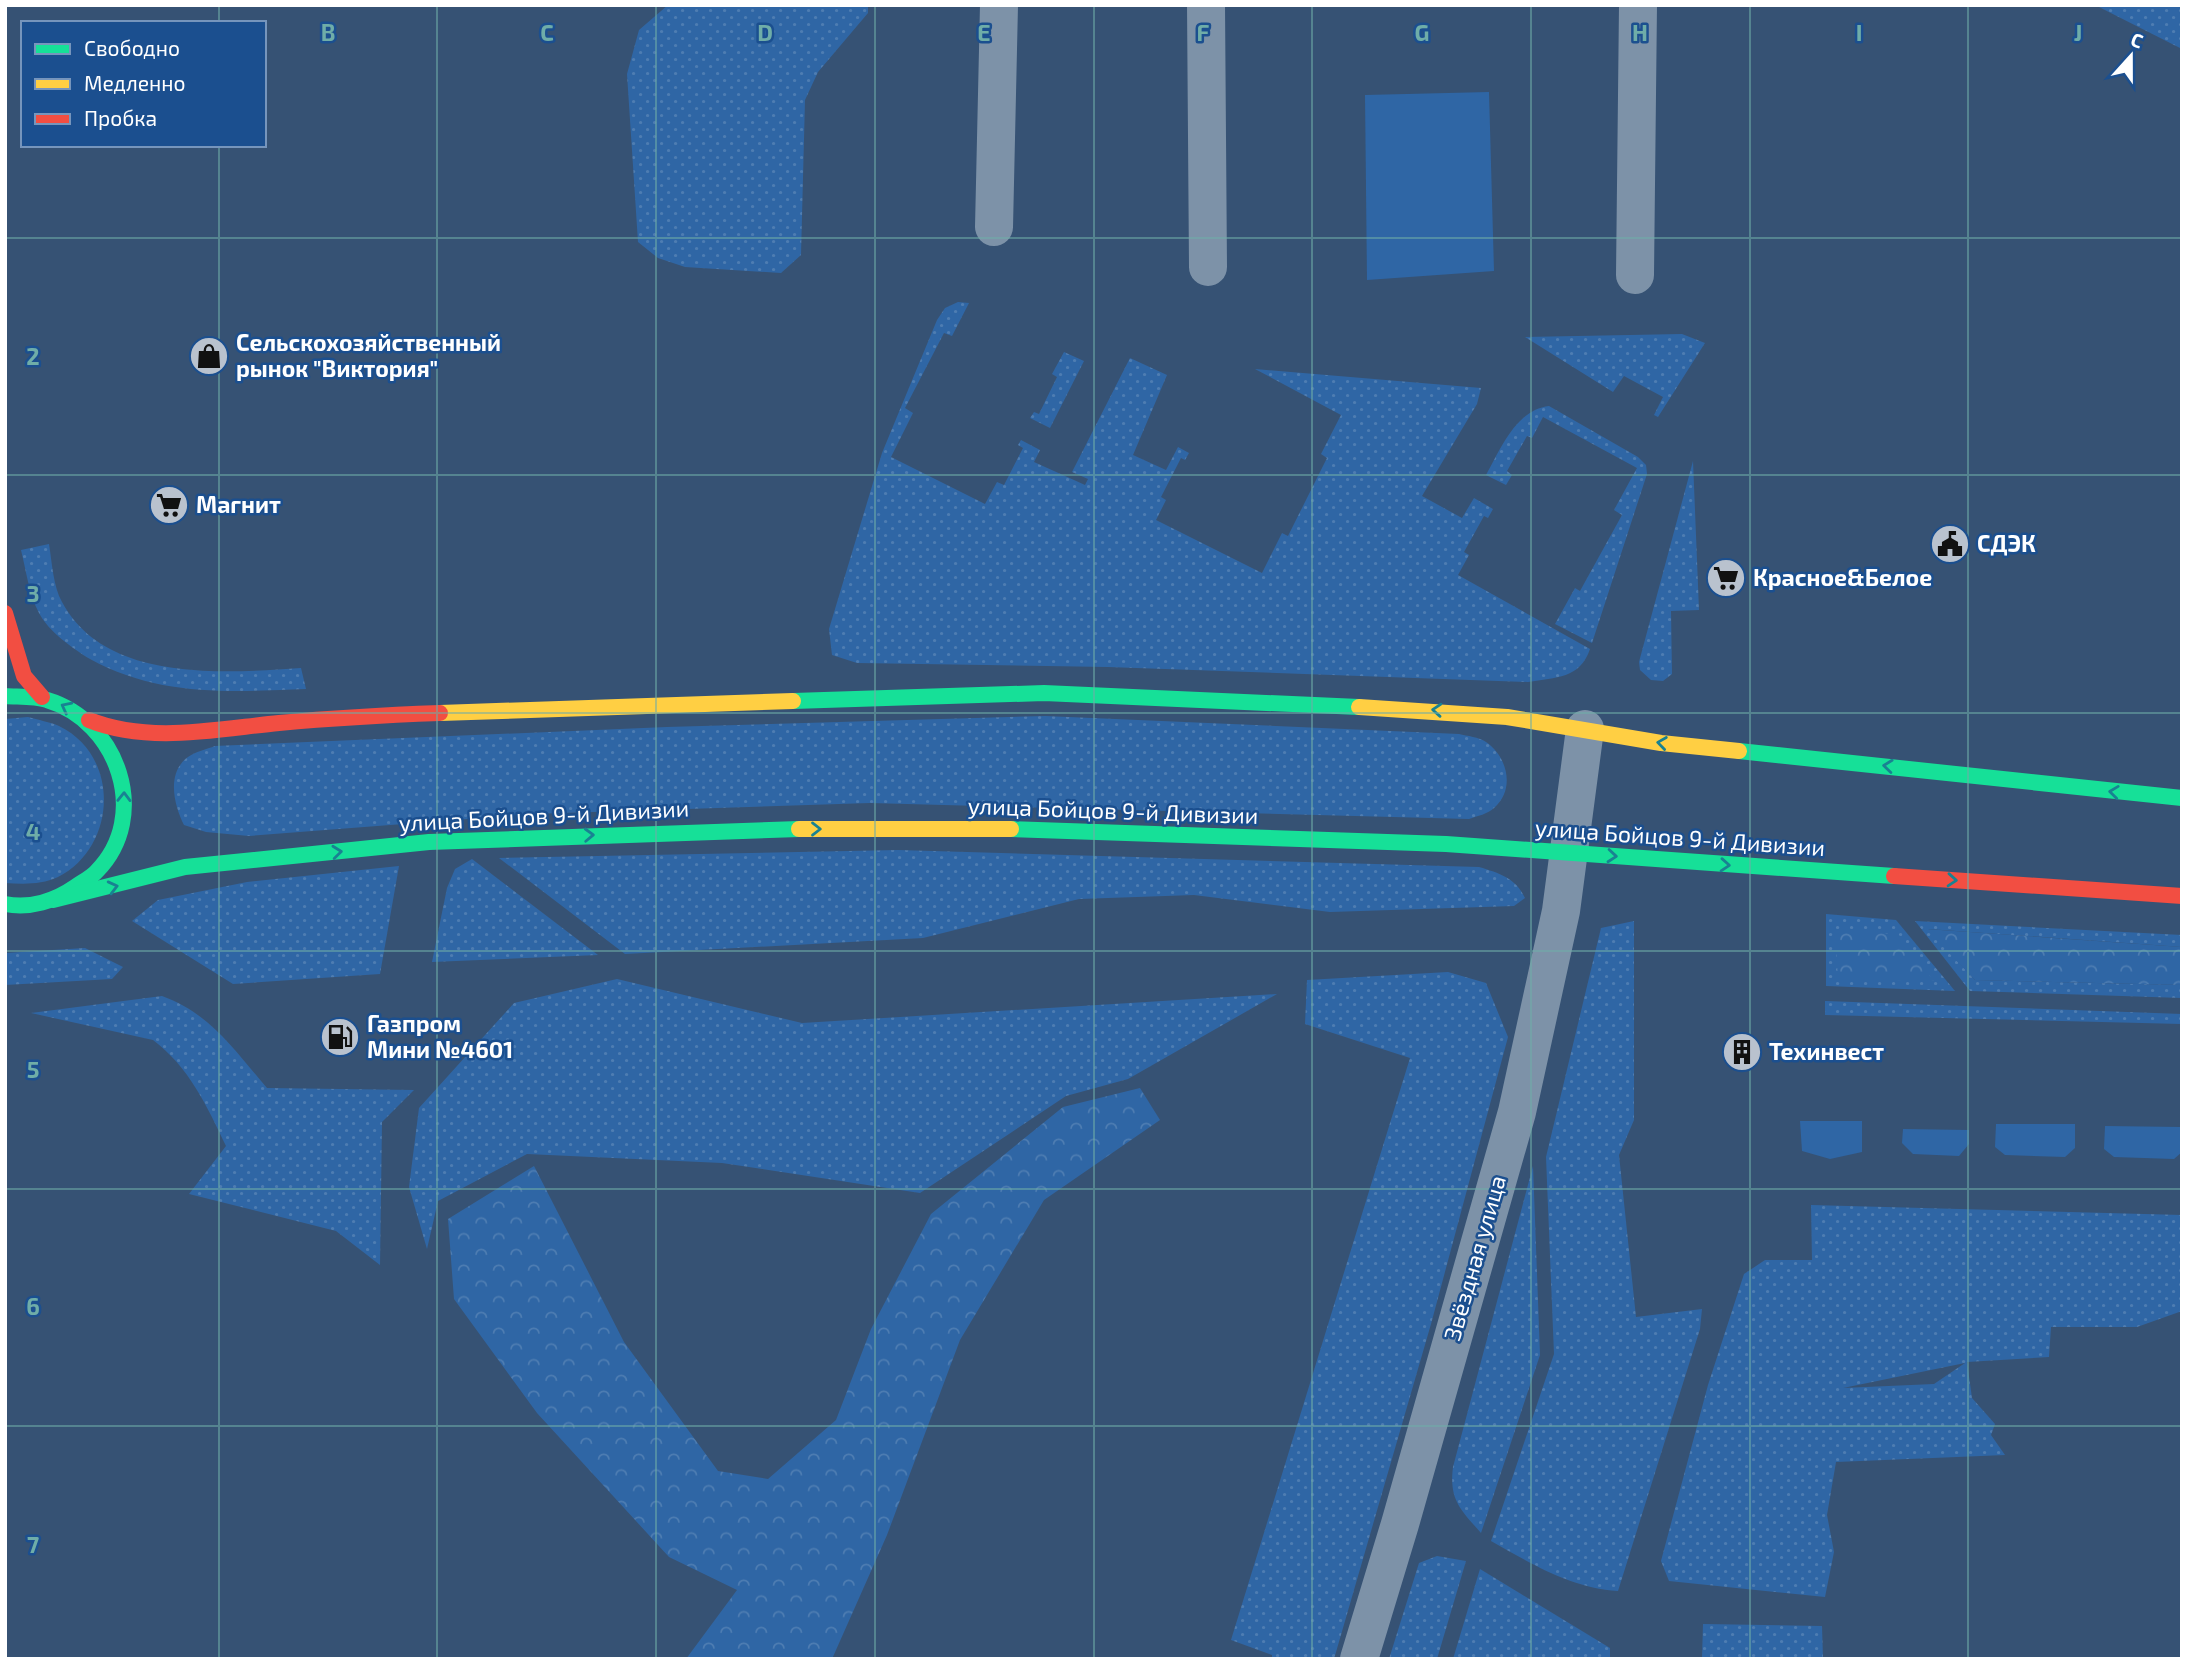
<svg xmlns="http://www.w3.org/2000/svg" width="2187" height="1664" viewBox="0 0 2187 1664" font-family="'Exo 2',sans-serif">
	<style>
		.grass { fill: url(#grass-dots); fill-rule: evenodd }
		.forest { fill: url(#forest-crowns) }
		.garden { fill: #2f66a5 }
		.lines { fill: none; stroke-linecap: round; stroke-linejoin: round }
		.street { stroke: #7d92a8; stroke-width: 38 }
		.fast { stroke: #16e098; stroke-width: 16 }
		.slow { stroke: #ffcf43; stroke-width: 16 }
		.jam { stroke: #f24e42; stroke-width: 16 }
		.oneway { stroke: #198292 }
		.grid { fill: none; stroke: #6fada8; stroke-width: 2; stroke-opacity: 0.55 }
		.labels { text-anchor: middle; stroke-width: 5; stroke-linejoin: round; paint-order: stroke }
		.poi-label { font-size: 23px; font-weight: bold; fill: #fff; stroke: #1b4f8f; text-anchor: start }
		.street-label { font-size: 23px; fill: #fff; stroke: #1b4f8f }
		.grid-label { font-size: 23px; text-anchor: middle; font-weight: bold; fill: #6fada8; stroke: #1b4f8f; stroke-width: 5; stroke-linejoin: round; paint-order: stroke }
	</style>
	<defs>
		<pattern id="grass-dots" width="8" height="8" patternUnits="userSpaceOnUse" patternTransform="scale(1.75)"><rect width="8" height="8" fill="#2f66a5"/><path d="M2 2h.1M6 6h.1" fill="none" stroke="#4e7db2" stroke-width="1.8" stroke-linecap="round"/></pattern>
		<pattern id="forest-crowns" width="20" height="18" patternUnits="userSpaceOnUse" patternTransform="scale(1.75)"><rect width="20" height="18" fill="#2f66a5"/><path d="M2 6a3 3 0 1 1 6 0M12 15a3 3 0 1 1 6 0" fill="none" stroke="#4e7db2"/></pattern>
	</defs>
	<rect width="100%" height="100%" fill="#365274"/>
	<g class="grass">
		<polygon points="668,5 868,5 868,13 818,72 805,100 801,255 781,273 685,267 658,258 638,242 627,74 639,30"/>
		<polygon points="2095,5 2182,5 2182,49"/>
		<path d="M958,302L969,303L952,336L944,333L905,408L913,413L891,457L985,504L997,482L1004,485L1023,448L1018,445L1021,440L1040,450L1034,462L1085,485L1088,479L1072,472L1130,358L1167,375L1133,455L1166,470L1178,447L1189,453L1185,460L1181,458L1161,497L1166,500L1156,520L1262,573L1282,533L1288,536L1327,458L1321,454L1341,415L1255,369L1481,388L1477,404L1422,496L1462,518L1474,498L1493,509L1488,518L1484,516L1464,552L1469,555L1458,575L1590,649C1580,679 1556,677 1528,682L1108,667L857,663L832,655L829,629L882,453L937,320L945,308Z"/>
		<polygon points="1682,334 1705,343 1658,417 1654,415 1663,397 1624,376 1613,392 1525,337"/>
		<polygon points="1064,352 1084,361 1050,428 1030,418 1034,412 1039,414 1057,377 1052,374"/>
		<path d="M1549,406L1638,457L1646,465L1647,474L1592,643L1555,624L1575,588L1580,591L1622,515L1614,510L1637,468L1543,417L1532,438L1527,436L1507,471L1512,475L1506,485L1486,475C1501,448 1516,410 1549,406Z"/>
		<polygon points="1693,461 1699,610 1671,611 1672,674 1663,681 1651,680 1640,670 1639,662"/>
		<path d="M49,544C52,562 53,586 62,602C105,683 224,673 301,668L306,689C231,692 159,697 90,659C72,648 49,632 39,613C29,594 26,570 21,550Z"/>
		<path d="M1045,716L1459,734C1467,736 1479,737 1486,742C1507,756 1516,789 1494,808C1488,814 1477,816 1469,819L870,803L531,814L249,836L206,832L184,825C174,805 166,773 188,757C195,752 207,749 215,746L667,727Z"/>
		<path d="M28,717C38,720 50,722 59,726C121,756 117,847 58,877C41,885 23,884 5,883V719Z"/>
		<path d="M898,850L1479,867C1499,873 1516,878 1525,898L1514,906L1330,912L1194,895L1079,899L923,938L625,954L499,858Z"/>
		<polygon points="472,859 598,955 432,962 447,888 455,869"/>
		<polygon points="399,866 380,974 233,984 132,921 158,900 247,882"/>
		<polygon points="1826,914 1896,920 1955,991 1826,986"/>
		<path d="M1634,921V1120L1619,1155L1636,1317L1702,1309L1700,1329L1618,1591C1571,1588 1532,1564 1491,1541L1554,1354L1546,1157L1601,928Z"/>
		<polygon points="1915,921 2182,935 2182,947 1928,929 1975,980 2182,985 2182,998 1970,991"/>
		<polygon points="85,948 123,967 112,979 5,985 5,953"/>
		<polygon points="1448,972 1486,983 1508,1037 1431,1324 1334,1659 1272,1659 1272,1655 1231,1640 1410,1058 1305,1024 1307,980"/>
		<polygon points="617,979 802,1023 1277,994 1128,1079 1066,1096 920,1193 722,1163 527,1154 438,1201 427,1249 409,1187 419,1108 514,1003"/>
		<path d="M162,996C210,1013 235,1051 267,1088L414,1090L382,1122L380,1265L336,1231L189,1194L226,1146C207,1106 189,1067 153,1040L31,1013Z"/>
		<polygon points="1825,1001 2182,1014 2182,1024 1825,1015"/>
		<path d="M1533,1166L1540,1355L1481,1533C1460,1509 1449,1500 1453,1467Z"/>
		<path d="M1811,1205L2182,1215V1311L2137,1327H2051L2049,1357L1967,1362L1972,1398L1995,1424L1991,1435L2005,1455L1836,1462L1827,1515L1834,1552L1825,1597L1669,1581L1661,1561L1708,1385L1744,1274L1765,1260H1812ZM1965,1363L1934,1384L1843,1388Z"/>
		<polygon points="1437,1556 1466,1561 1437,1659 1389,1659 1419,1563"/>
		<polygon points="1480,1569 1610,1648 1610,1659 1453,1659"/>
		<polygon points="1703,1624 1822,1626 1823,1659 1702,1659"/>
	</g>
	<g class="forest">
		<polygon points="1926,929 2182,947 2182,985 1975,980"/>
		<polygon points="1835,931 1898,934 1934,981 1838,979"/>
		<polygon points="1140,1088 1160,1120 1044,1200 960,1340 887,1535 832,1659 686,1659 737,1590 669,1557 537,1413 454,1299 448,1219 534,1166 624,1342 718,1471 768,1479 836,1420 871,1329 931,1214 1063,1107"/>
	</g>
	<g class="garden">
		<polygon points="1489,92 1494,271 1367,280 1365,95"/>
		<polygon points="1800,1121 1862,1121 1862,1152 1830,1159 1802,1151"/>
		<polygon points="1996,1124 2075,1124 2075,1148 2065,1157 2005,1155 1995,1147"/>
		<polygon points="2105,1126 2182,1127 2182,1152 2174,1159 2114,1157 2104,1149"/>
		<polygon points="1903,1129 1969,1130 1969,1144 1959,1156 1913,1154 1902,1143"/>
	</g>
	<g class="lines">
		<g class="street">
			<polyline points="1206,5 1208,267"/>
			<polyline points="994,227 999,5"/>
			<polyline points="1635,275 1638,5"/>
			<polyline points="1359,1659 1400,1524 1517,1112 1561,911 1585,729"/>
		</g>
		<g class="fast">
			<path d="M5,696C18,697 35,696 47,700C118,721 151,816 97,871C92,877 82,882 75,887C55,901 30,909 5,904"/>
			<polyline points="793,701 1044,693 1359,707"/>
			<polyline points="1739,751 2182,798"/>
			<polyline points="1011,829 1446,844 1894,876"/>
			<polyline points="53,900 185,867 429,842 799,829"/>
		</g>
		<g class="slow">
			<polyline points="1359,707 1507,717 1661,743 1739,751"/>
			<polyline points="440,713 793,701"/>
			<polyline points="799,829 1011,829"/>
		</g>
		<g class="jam">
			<polyline points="5,613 24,676 42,697"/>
			<path d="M89,720C149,744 217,729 279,723C333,718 386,715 440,713"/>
			<polyline points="1894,876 2182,896"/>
		</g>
	</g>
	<defs><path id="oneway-chevron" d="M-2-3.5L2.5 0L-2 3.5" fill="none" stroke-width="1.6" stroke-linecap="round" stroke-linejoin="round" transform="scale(1.75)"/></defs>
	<g class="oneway">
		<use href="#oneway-chevron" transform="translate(66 707) rotate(-153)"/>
		<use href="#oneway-chevron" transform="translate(1437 710) rotate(-176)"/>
		<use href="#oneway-chevron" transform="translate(1662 743) rotate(-172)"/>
		<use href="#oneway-chevron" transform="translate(1888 766) rotate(-174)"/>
		<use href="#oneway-chevron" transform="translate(2114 792) rotate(-173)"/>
		<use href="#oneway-chevron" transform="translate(124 797) rotate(-89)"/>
		<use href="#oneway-chevron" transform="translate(816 829)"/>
		<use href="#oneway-chevron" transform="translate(589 835) rotate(-2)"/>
		<use href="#oneway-chevron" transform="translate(337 852) rotate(-6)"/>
		<use href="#oneway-chevron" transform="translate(1612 856) rotate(5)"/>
		<use href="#oneway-chevron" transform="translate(1725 865) rotate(4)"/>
		<use href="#oneway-chevron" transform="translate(1952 880) rotate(4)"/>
		<use href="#oneway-chevron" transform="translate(113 887) rotate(-14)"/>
	</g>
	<path class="grid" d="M219,5V23M437,5V1659M656,5V1659M875,5V1659M1094,5V1659M1312,5V1659M1531,5V1659M1750,5V1659M1968,5V1659M219,145V1659M5,238H2182M5,475H2182M5,713H2182M5,951H2182M5,1189H2182M5,1426H2182"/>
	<defs>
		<g id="shop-disc" transform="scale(2.0125)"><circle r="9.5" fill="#b9c2ce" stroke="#1b4f8f"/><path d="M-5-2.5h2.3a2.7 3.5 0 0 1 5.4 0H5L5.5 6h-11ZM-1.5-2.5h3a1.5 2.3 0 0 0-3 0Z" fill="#111"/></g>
		<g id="supermarket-disc" transform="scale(2.0125)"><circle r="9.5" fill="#b9c2ce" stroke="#1b4f8f"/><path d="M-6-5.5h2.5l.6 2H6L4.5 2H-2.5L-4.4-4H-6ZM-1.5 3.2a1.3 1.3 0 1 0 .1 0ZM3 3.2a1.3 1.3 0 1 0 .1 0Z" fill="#111"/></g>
		<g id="civic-disc" transform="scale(2.0125)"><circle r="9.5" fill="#b9c2ce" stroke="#1b4f8f"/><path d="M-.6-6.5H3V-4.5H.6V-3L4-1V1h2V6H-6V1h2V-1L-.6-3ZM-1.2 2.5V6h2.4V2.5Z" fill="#111"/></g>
		<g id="fuel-disc" transform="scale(2.0125)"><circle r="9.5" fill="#b9c2ce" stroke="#1b4f8f"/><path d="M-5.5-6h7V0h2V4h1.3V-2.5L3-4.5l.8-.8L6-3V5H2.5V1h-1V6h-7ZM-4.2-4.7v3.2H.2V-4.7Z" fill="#111"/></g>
		<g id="building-disc" transform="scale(2.0125)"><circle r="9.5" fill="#b9c2ce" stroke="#1b4f8f"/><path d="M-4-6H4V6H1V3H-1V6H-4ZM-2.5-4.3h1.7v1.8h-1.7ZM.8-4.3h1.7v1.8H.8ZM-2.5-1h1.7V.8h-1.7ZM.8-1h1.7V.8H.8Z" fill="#111"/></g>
	</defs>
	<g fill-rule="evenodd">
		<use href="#shop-disc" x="209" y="356"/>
		<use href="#supermarket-disc" x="169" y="505"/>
		<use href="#civic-disc" x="1950" y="544"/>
		<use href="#supermarket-disc" x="1726" y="578"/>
		<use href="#fuel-disc" x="340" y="1037"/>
		<use href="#building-disc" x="1742" y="1052"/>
	</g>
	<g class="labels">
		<g class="poi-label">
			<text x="236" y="351">Сельскохозяйственный<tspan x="236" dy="26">рынок "Виктория"</tspan></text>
			<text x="196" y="513">Магнит</text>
			<text x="1977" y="552">СДЭК</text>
			<text x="1753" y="586">Красное&amp;Белое</text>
			<text x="367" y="1032">Газпром<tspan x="367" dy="26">Мини №4601</tspan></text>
			<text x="1769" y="1060">Техинвест</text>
		</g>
		<g class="street-label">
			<text transform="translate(1113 811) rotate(2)" y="8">улица Бойцов 9-й Дивизии</text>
			<text transform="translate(544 816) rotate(-3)" y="8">улица Бойцов 9-й Дивизии</text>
			<text transform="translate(1680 838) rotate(4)" y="8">улица Бойцов 9-й Дивизии</text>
			<text transform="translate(1475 1258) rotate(-74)" y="8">Звёздная улица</text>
		</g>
	</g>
	<g class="grid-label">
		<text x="328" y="41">B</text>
		<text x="547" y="41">C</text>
		<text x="765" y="41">D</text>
		<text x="984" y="41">E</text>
		<text x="1203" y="41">F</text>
		<text x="1422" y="41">G</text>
		<text x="1640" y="41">H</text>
		<text x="1859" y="41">I</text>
		<text x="2078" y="41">J</text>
		<text x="33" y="365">2</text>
		<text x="33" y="602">3</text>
		<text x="33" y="840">4</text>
		<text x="33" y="1078">5</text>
		<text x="33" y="1315">6</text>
		<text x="33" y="1553">7</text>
	</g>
	<rect width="2187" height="1664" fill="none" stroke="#ffffff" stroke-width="14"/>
	<rect x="21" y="21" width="245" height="126" fill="#1b4f8f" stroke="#7695bc" stroke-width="2"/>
	<rect x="35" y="44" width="35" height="10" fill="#16e098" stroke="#7695bc" stroke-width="2"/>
	<text x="84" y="56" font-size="21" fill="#ffffff">Свободно</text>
	<rect x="35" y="79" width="35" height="10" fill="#ffcf43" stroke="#7695bc" stroke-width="2"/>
	<text x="84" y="91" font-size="21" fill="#ffffff">Медленно</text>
	<rect x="35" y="114" width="35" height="10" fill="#f24e42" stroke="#7695bc" stroke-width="2"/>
	<text x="84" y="126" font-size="21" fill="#ffffff">Пробка</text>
	<g transform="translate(2131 56) rotate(21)" stroke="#1b4f8f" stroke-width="5" paint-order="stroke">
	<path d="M0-5L12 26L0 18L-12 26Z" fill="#ffffff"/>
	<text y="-10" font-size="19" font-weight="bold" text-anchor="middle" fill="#ffffff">С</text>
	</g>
</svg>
